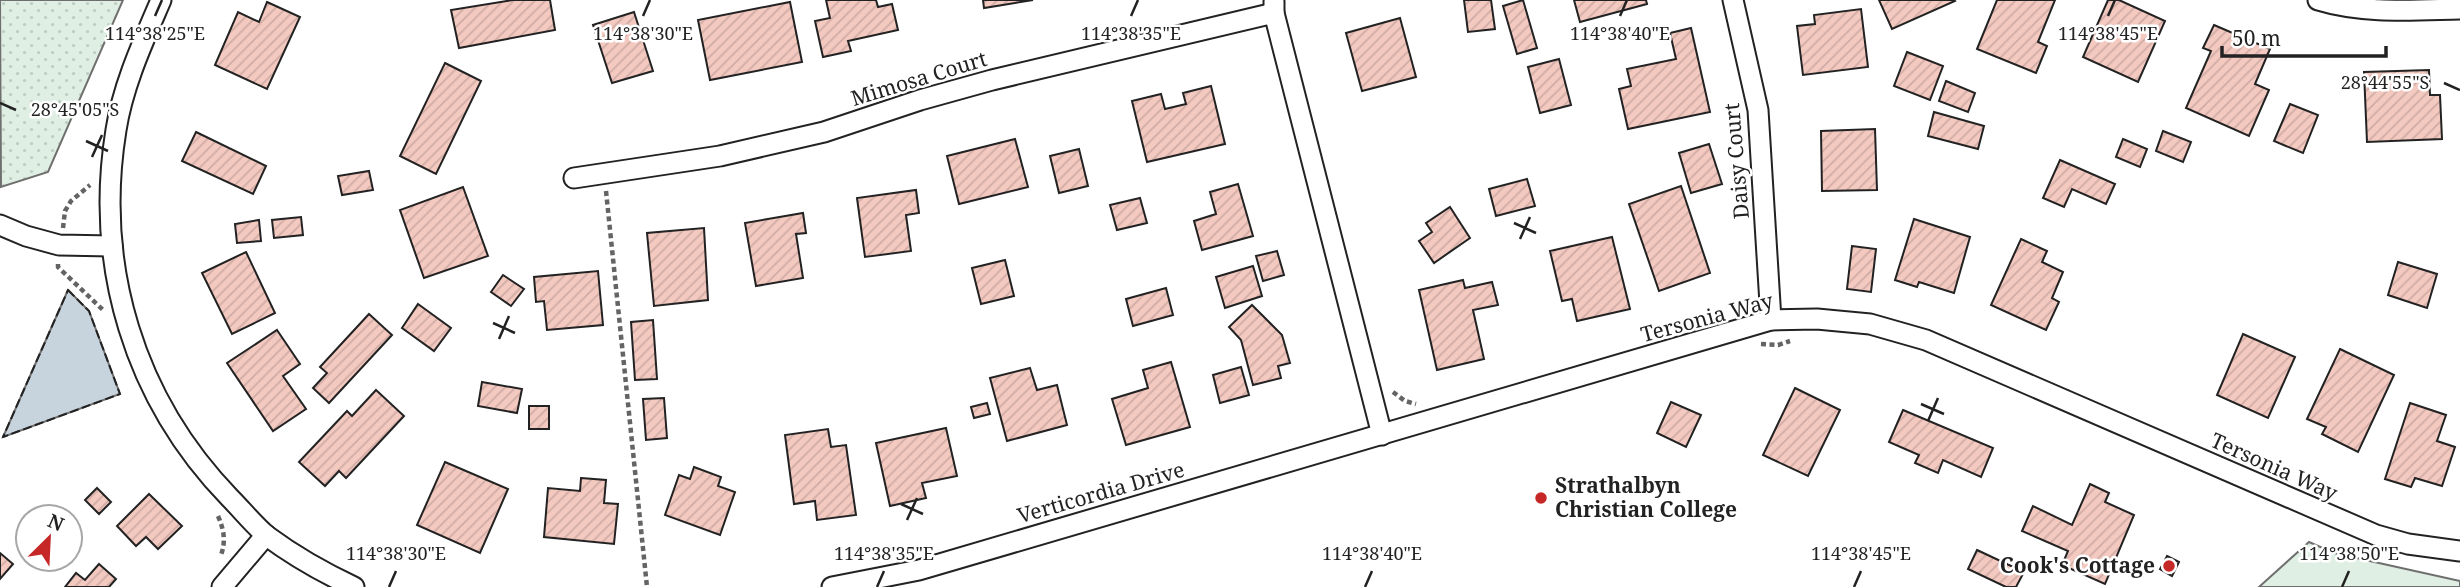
<svg xmlns="http://www.w3.org/2000/svg" width="2460" height="587" viewBox="0 0 2460 587" font-family="'Noto Serif',serif">
	<style>
		.grass { fill: url(#grass-dots); stroke: #6f6f6f; stroke-width: 2 }
		.park { fill: #e0efe3; stroke: #6f6f6f; stroke-width: 2 }
		.water { fill: #c7d3dd; stroke: #6f6f6f; stroke-width: 2 }
		.building { fill: url(#building-hatch); stroke: #222; stroke-width: 2 }
		.lines { fill: none; stroke-linecap: round; stroke-linejoin: round }
		.street-casing { stroke: #222; stroke-width: 23 }
		.path { stroke: #646464; stroke-width: 4.5; stroke-dasharray: 5 3.5; stroke-linecap: butt }
		.street { stroke: #fff; stroke-width: 19 }
		.fence { stroke: #222; stroke-width: 2; stroke-dasharray: 9 3.5; stroke-linecap: butt }
		.ticks { fill: none; stroke: #222; stroke-width: 2.5 }
		.poi-dot { fill: #c62828; stroke: #fff; stroke-width: 2.5 }
		.labels { text-anchor: middle; stroke-width: 5; stroke-linejoin: round; paint-order: stroke }
		.street-label { font-size: 21px; fill: #222; stroke: #fff }
		.poi-label { font-size: 21px; font-weight: bold; fill: #222; stroke: #fff; text-anchor: start }
		.ticks-label { font-size: 18px; text-anchor: middle; fill: #222; stroke: #fff; stroke-width: 5; stroke-linejoin: round; paint-order: stroke }
	</style>
	<defs>
		<pattern id="grass-dots" width="8" height="8" patternUnits="userSpaceOnUse" patternTransform="scale(1.75)"><rect width="8" height="8" fill="#e0efe3"/><path d="M2 2h.1M6 6h.1" fill="none" stroke="#c0cdc2" stroke-width="1.8" stroke-linecap="round"/></pattern>
		<pattern id="building-hatch" width="6" height="6" patternUnits="userSpaceOnUse" patternTransform="scale(1.75)"><rect width="6" height="6" fill="#f3c9c0"/><path d="M-1 1l2-2M0 6l6-6M5 7l2-2" fill="none" stroke="#d0aca5"/></pattern>
	</defs>
	<rect width="100%" height="100%" fill="#fff"/>
	<polygon class="grass" points="0,0 123,0 48,172 1,187"/>
	<polygon class="park" points="2309,542 2334,553 2460,581 2460,587 2259,587"/>
	<polygon class="water" points="68,290 89,311 120,394 3,437"/>
	<g class="building">
		<polygon points="513,0 550,0 555,30 459,48 451,10"/>
		<polygon points="826,0 876,0 878,7 892,4 898,30 848,41 851,51 823,57 815,21 830,18"/>
		<polygon points="983,0 1033,0 984,8"/>
		<polygon points="1464,0 1491,0 1495,29 1468,32"/>
		<polygon points="1523,0 1537,48 1517,54 1503,6"/>
		<polygon points="1574,0 1646,0 1647,4 1580,22"/>
		<polygon points="1879,0 1954,0 1955,1 1892,29"/>
		<polygon points="1997,0 2055,0 2038,42 2047,46 2036,73 1977,49"/>
		<polygon points="2108,0 2119,0 2165,21 2138,82 2083,57"/>
		<polygon points="267,2 300,17 267,89 215,65 238,12 259,22"/>
		<polygon points="790,2 802,62 710,80 698,20"/>
		<polygon points="1861,9 1868,67 1803,75 1797,26 1815,24 1814,15"/>
		<polygon points="634,12 653,71 612,83 593,25"/>
		<polygon points="1400,18 1416,77 1362,91 1346,33"/>
		<polygon points="2214,25 2270,49 2255,84 2269,90 2249,136 2186,108 2211,51 2203,48"/>
		<polygon points="1691,28 1710,112 1628,129 1619,89 1631,86 1627,69 1676,59 1670,33"/>
		<polygon points="1907,52 1943,66 1930,100 1894,86"/>
		<polygon points="1559,59 1571,105 1540,113 1528,67"/>
		<polygon points="445,63 481,81 436,174 400,156"/>
		<polygon points="2429,70 2430,95 2440,95 2442,139 2367,142 2364,72"/>
		<polygon points="1946,81 1975,93 1968,112 1939,101"/>
		<polygon points="1211,86 1225,144 1147,162 1132,101 1161,94 1165,109 1186,104 1183,93"/>
		<polygon points="2290,104 2318,115 2303,153 2274,141"/>
		<polygon points="1934,112 1984,126 1978,149 1928,136"/>
		<polygon points="1875,129 1877,190 1822,191 1821,131"/>
		<polygon points="2163,131 2191,142 2183,162 2156,151"/>
		<polygon points="196,132 266,166 253,194 182,161"/>
		<polygon points="1015,139 1028,187 959,204 947,156"/>
		<polygon points="2123,139 2147,149 2140,167 2116,157"/>
		<polygon points="1709,144 1722,184 1691,193 1679,153"/>
		<polygon points="1079,149 1088,186 1059,193 1050,156"/>
		<polygon points="2060,160 2115,184 2106,204 2072,189 2064,207 2043,198"/>
		<polygon points="369,171 373,190 342,195 338,176"/>
		<polygon points="1527,179 1535,206 1496,216 1489,189"/>
		<polygon points="1238,184 1253,236 1202,250 1194,221 1216,214 1210,192"/>
		<polygon points="1681,186 1710,273 1659,291 1629,204"/>
		<polygon points="463,187 488,256 424,278 400,210"/>
		<polygon points="916,190 919,213 906,215 911,251 865,257 857,198"/>
		<polygon points="1140,198 1147,223 1117,230 1110,205"/>
		<polygon points="1450,207 1470,238 1434,263 1419,241 1432,232 1426,223"/>
		<polygon points="803,213 806,233 796,234 803,278 756,286 745,223"/>
		<polygon points="301,217 303,235 274,238 272,220"/>
		<polygon points="1914,219 1970,237 1954,293 1919,282 1917,287 1895,280"/>
		<polygon points="259,220 261,241 237,243 235,224"/>
		<polygon points="704,228 708,300 654,306 647,233"/>
		<polygon points="1612,237 1630,309 1577,321 1572,299 1562,301 1550,251"/>
		<polygon points="2021,239 2047,251 2042,262 2063,272 2052,298 2059,302 2046,330 1991,305"/>
		<polygon points="1852,246 1876,249 1871,292 1847,289"/>
		<polygon points="1277,251 1284,275 1263,281 1256,256"/>
		<polygon points="246,252 275,313 232,334 202,273"/>
		<polygon points="1005,260 1014,296 981,304 972,268"/>
		<polygon points="2398,262 2437,274 2427,308 2388,295"/>
		<polygon points="1253,266 1262,296 1225,308 1216,277"/>
		<polygon points="598,271 603,325 547,330 544,301 536,302 534,277"/>
		<polygon points="503,275 524,289 511,306 491,292"/>
		<polygon points="1463,280 1465,288 1492,282 1498,305 1473,310 1484,359 1437,370 1419,290"/>
		<polygon points="1166,288 1173,315 1133,326 1126,299"/>
		<polygon points="418,304 451,328 434,351 402,328"/>
		<polygon points="1252,305 1282,335 1290,363 1278,366 1281,378 1253,385 1241,340 1229,327"/>
		<polygon points="369,314 392,335 329,403 313,388 327,373 320,367"/>
		<polygon points="653,320 657,379 635,380 631,322"/>
		<polygon points="277,330 300,364 283,376 306,409 273,431 227,363"/>
		<polygon points="2243,334 2295,357 2268,418 2217,395"/>
		<polygon points="2340,349 2394,375 2358,452 2322,434 2326,427 2307,419"/>
		<polygon points="1171,362 1190,427 1126,445 1112,399 1148,388 1143,370"/>
		<polygon points="1241,367 1249,395 1220,403 1213,375"/>
		<polygon points="1030,368 1037,390 1057,385 1067,425 1007,441 990,378"/>
		<polygon points="482,382 522,389 517,413 478,406"/>
		<polygon points="1795,388 1840,410 1808,476 1763,455"/>
		<polygon points="376,390 404,416 346,478 339,471 325,486 299,462 347,411 352,416"/>
		<polygon points="664,398 667,438 646,440 643,399"/>
		<polygon points="1671,402 1701,415 1686,447 1657,433"/>
		<polygon points="987,403 990,414 974,418 971,407"/>
		<polygon points="2410,403 2446,415 2437,441 2455,447 2442,486 2415,478 2411,487 2385,479"/>
		<rect x="529" y="406" width="20" height="23"/>
		<polygon points="1903,410 1993,448 1981,477 1943,460 1938,473 1915,463 1919,455 1889,442"/>
		<polygon points="946,428 957,476 922,483 926,498 890,506 876,443"/>
		<polygon points="828,429 831,447 846,445 856,515 817,520 815,501 794,504 785,435"/>
		<polygon points="445,462 508,489 480,553 417,525"/>
		<polygon points="694,467 721,477 718,486 735,492 720,535 665,515 679,475 690,479"/>
		<polygon points="581,478 606,480 604,503 618,504 614,544 544,537 548,488 580,491"/>
		<polygon points="2090,484 2109,493 2105,502 2134,515 2105,584 2062,565 2068,551 2022,531 2033,506 2072,525"/>
		<polygon points="97,488 111,502 99,514 85,500"/>
		<polygon points="149,494 182,526 158,549 146,537 136,546 117,526"/>
		<polygon points="1977,550 2024,572 2016,587 2006,587 1968,569"/>
		<polygon points="0,553 13,564 0,579"/>
		<polygon points="2167,556 2179,562 2172,576 2160,569"/>
		<polygon points="99,564 116,579 109,587 65,587 76,573 85,580"/>
	</g>
	<g class="lines">
		<g class="street-casing">
			<g id="street">
				<path d="M161,0C143,42 123,85 116,130C94,266 134,399 230,498C242,510 254,525 267,536C294,556 324,573 354,587"/>
				<polyline points="1733,0 1758,110 1771,320"/>
				<path d="M2318,0C2364,14 2413,10 2460,9"/>
				<polyline points="1274,2 1274,13 1382,435"/>
				<polyline points="574,178 720,156 824,132 920,100 992,80 1274,13"/>
				<polyline points="0,225 26,236 59,245 112,246"/>
				<polyline points="222,587 266,535"/>
				<polyline points="832,587 919,570 1771,320 1817,319 1870,324 1926,340 2376,535 2408,544 2460,551"/>
			</g>
		</g>
		<g class="path">
			<polyline points="606,191 647,587"/>
			<polyline points="63,228 65,211 71,201 90,185"/>
			<polyline points="58,264 58,267 103,310"/>
			<polyline points="1761,344 1778,345 1790,341"/>
			<polyline points="1393,392 1405,401 1416,404"/>
			<path d="M218,516C224,530 226,541 221,555"/>
		</g>
		<use href="#street" class="street"/>
		<polygon class="fence" points="68,290 89,311 120,394 3,437"/>
	</g>
	<path class="ticks" d="M155,16L162,0M643,16L650,0M1131,16L1138,0M1620,16L1627,0M2108,16L2115,0M2444,83L2460,90M0,103L16,110M86,141L108,151M92,157L102,135M1514,223L1536,233M1520,239L1530,217M493,323L515,333M499,339L509,316M1921,404L1944,414M1928,421L1938,398M901,504L923,514M907,520L917,498M389,587L396,571M877,587L884,571M1365,587L1372,571M1854,587L1861,571M2342,587L2349,571"/>
	<g class="poi-dot">
		<circle cx="1541" cy="498" r="7"/>
		<circle cx="2169" cy="566" r="7"/>
	</g>
	<g class="labels">
		<g class="street-label">
			<text transform="translate(919 79) rotate(-17)" y="7">Mimosa Court</text>
			<text transform="translate(1737 161) rotate(-95)" y="7">Daisy Court</text>
			<text transform="translate(1707 318) rotate(-15)" y="7">Tersonia Way</text>
			<text transform="translate(2274 467) rotate(24)" y="7">Tersonia Way</text>
			<text transform="translate(1101 493) rotate(-16)" y="7">Verticordia Drive</text>
		</g>
		<g class="poi-label">
			<text x="1555" y="493">Strathalbyn<tspan x="1555" dy="24">Christian College</tspan></text>
			<text x="2155" y="573" text-anchor="end">Cook's Cottage</text>
		</g>
	</g>
	<g class="ticks-label">
		<text x="643" y="40">114°38'30"E</text>
		<text x="1131" y="40">114°38'35"E</text>
		<text x="2108" y="40">114°38'45"E</text>
		<text x="155" y="40">114°38'25"E</text>
		<text x="1620" y="40">114°38'40"E</text>
		<text x="2385" y="89">28°44'55"S</text>
		<text x="75" y="116">28°45'05"S</text>
		<text x="396" y="560">114°38'30"E</text>
		<text x="884" y="560">114°38'35"E</text>
		<text x="1372" y="560">114°38'40"E</text>
		<text x="1861" y="560">114°38'45"E</text>
		<text x="2349" y="560">114°38'50"E</text>
	</g>
	<g transform="translate(49 538) rotate(24)"><circle r="33" fill="#ffffff" stroke="#a7a7a7" stroke-width="2"/>
	<path d="M0-5L12 26L0 18L-12 26Z" fill="#c62828"/>
	<text y="-10" font-size="19" font-weight="bold" text-anchor="middle" fill="#222222">N</text>
	</g>
	<path d="M2222 46v10h164v-10" fill="none" stroke="#222222" stroke-width="3.5"/>
	<text x="2232" y="46" font-size="21" fill="#222222" stroke="#ffffff" stroke-width="5" paint-order="stroke">50 m</text>
</svg>
